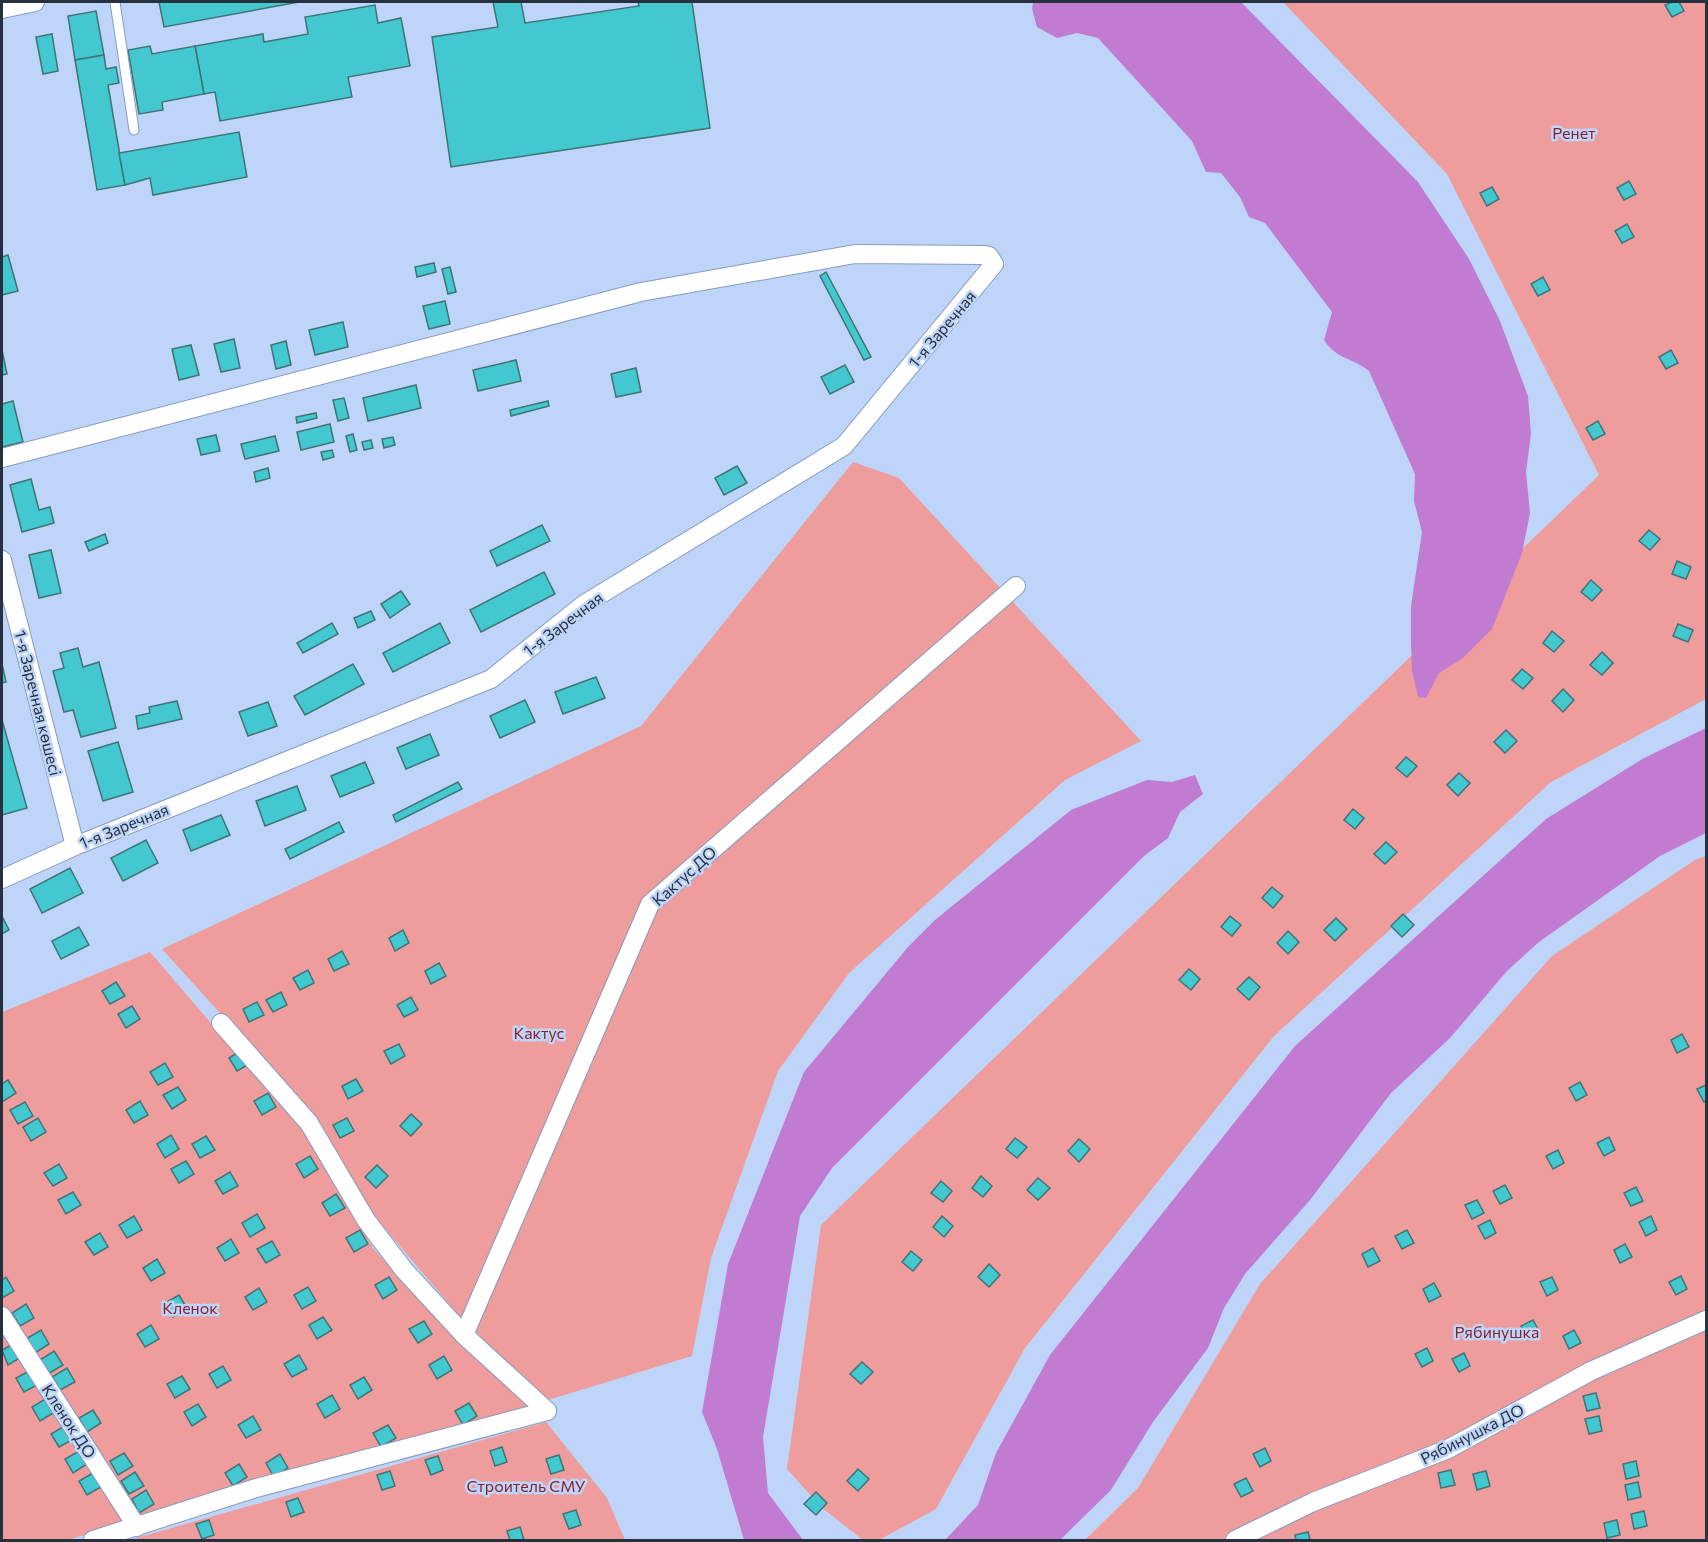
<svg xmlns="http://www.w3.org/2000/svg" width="1708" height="1542" viewBox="0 0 1708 1542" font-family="Commissioner,sans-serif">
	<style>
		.green { fill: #ee9d9c }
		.water { fill: #c17bd0 }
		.building { fill: #43c8cf; stroke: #3f7376; stroke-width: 1.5 }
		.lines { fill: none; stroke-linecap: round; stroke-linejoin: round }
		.lane-casing { stroke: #869bbe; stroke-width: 11 }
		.street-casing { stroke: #869bbe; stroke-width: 20 }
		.lane { stroke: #fff; stroke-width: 9 }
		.street { stroke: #fff; stroke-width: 18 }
		.labels { text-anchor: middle; stroke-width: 5; stroke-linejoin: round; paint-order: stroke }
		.park-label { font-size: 16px; fill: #87212b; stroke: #bed5f9 }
		.street-label { font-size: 16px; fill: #27303e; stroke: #bed5f9 }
	</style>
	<rect width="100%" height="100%" fill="#bed5f9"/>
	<g class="green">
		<polygon points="1283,2 1706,2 1706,699 1551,782 1274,1036 1025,1348 936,1509 879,1540 863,1540 821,1507 787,1469 821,1225 1599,475 1447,174"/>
		<polygon points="853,462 899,478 1141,741 1065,780 849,973 778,1071 711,1258 692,1356 548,1400 460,1317 376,1218 314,1117 162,949 641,726"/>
		<polygon points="1706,856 1706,1540 1085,1540 1138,1488 1260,1284 1552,956 1695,860"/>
		<polygon points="150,952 305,1133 373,1248 447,1330 530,1406 67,1540 2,1540 2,1012"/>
		<polygon points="546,1422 607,1498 625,1540 129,1540"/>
	</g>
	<g class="water">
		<path d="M1033,2H1241L1418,182L1469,259L1500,321L1528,396L1531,434L1526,472L1530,513L1522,553L1492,629L1463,658L1439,673L1426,698L1418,697L1412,671L1411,643V606L1422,532L1414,501L1415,474L1369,371C1352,357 1337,360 1324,340L1332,312L1265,223L1249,217L1240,197L1221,173L1206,172L1192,141L1098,38L1077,33L1057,38L1037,27L1032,9Z"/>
		<polygon points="1706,728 1706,833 1660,856 1539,942 1507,971 1450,1038 1391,1093 1310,1200 1245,1274 1224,1308 1208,1348 1153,1422 1111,1490 1060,1540 945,1540 978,1505 996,1453 1050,1355 1295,1046 1546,819 1644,758"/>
		<polygon points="1195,775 1203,794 1180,812 1168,838 1144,856 832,1168 800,1216 763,1437 768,1493 803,1540 744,1540 717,1449 702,1412 728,1264 804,1072 908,947 935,920 1071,810 1147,780 1172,782"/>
	</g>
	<g class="building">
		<polygon points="159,2 299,2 164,27"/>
		<polygon points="493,2 521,2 525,23 639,6 638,2 692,2 710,128 451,167 432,37 498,27"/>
		<polygon points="1672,2 1679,2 1684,11 1672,17 1665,5"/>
		<polygon points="375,5 378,23 401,18 410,66 348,77 352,97 220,121 215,92 204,94 195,46 263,34 264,42 308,34 305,17"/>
		<polygon points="96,11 104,55 75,60 68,16"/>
		<polygon points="52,34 58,71 43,74 36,37"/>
		<polygon points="150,46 152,54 195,46 204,94 162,102 163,110 139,114 128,50"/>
		<polygon points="104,55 106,69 116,67 119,83 108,85 125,185 97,190 75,60"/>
		<polygon points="239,132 247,177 153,195 150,178 125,185 119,153"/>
		<polygon points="1629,181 1636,194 1624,200 1617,188"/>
		<polygon points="1492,187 1499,199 1487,206 1480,193"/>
		<polygon points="1627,224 1634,237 1622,243 1615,231"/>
		<polygon points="8,255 18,291 2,295 2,257"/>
		<polygon points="434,263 436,272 417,277 415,267"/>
		<polygon points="450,267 456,292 448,294 442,269"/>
		<polygon points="826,272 871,357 864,360 820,276"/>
		<polygon points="1543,277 1550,290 1538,296 1531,284"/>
		<polygon points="445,301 450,324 429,329 423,306"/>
		<polygon points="343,322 348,347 315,355 309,330"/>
		<polygon points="234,339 240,368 221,372 214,344"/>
		<polygon points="286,341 291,365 276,369 271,345"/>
		<polygon points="191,345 199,375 179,380 172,349"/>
		<polygon points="2,350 7,374 2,375"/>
		<polygon points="1671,350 1678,363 1666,369 1659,357"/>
		<polygon points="516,360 521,381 478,391 473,370"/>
		<polygon points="845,365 854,382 830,394 821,377"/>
		<polygon points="636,368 641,392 616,397 611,374"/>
		<polygon points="416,385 421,408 368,421 363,398"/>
		<polygon points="344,398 349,418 338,421 333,400"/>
		<polygon points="13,401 23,442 2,447 2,404"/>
		<polygon points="548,401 549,406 511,416 510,410"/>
		<polygon points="316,413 317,418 297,423 296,417"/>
		<polygon points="1598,421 1605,434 1593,440 1586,428"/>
		<polygon points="330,424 334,442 301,450 297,432"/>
		<polygon points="353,434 357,450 350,452 346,436"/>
		<polygon points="216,435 220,451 201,455 197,439"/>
		<polygon points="275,436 279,451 245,459 241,444"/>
		<polygon points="393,437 395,445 384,448 382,439"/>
		<polygon points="371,440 373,448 364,450 362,442"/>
		<polygon points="332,450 334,457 323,460 321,452"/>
		<polygon points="737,466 747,483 724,495 715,478"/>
		<polygon points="268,468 270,478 256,482 254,472"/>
		<polygon points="31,479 39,510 50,507 54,523 22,532 10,485"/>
		<polygon points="542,525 550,541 497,566 490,551"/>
		<polygon points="1649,530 1660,539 1650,550 1639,541"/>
		<polygon points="105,534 108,543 89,551 85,542"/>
		<polygon points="51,550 61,593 39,598 29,555"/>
		<polygon points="1677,561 1691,567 1686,579 1672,574"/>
		<polygon points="544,572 555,594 481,632 470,610"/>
		<polygon points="1591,580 1602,590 1592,601 1581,592"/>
		<polygon points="401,591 410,604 390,618 381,604"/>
		<polygon points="371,611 375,620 358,628 354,618"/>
		<polygon points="332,623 338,634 303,653 297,643"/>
		<polygon points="440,623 450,643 393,672 383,653"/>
		<polygon points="1678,624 1693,630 1688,642 1673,636"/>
		<polygon points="1552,631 1564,641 1554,652 1543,643"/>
		<polygon points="78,648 83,667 99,662 116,728 81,737 73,710 64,712 53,671 64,668 60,653"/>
		<polygon points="1602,652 1613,663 1602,675 1590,665"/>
		<polygon points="2,664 6,682 2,683"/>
		<polygon points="353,664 364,684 305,715 294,696"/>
		<polygon points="1522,669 1533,678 1523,689 1512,680"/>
		<polygon points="596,677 605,698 563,714 555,692"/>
		<polygon points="1563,689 1574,700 1563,712 1552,701"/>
		<polygon points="525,700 535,722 500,738 490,716"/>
		<polygon points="177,701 182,719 138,729 136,716 150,713 149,707"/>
		<polygon points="268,702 277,726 248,736 239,712"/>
		<polygon points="2,720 27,808 2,815"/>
		<polygon points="1506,730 1517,741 1505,753 1494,742"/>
		<polygon points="430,734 439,755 406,769 397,748"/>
		<polygon points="118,742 133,792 103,801 88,751"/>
		<polygon points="1406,757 1417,766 1407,777 1396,768"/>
		<polygon points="365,762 374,783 340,797 331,776"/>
		<polygon points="1459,773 1470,783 1458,796 1447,785"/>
		<polygon points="458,782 462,789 396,822 393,815"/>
		<polygon points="297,786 306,810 265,826 256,801"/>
		<polygon points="1353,809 1364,818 1355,829 1344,820"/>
		<polygon points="221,815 230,835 191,851 183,830"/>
		<polygon points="339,822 344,832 290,859 285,849"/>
		<polygon points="146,840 158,863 123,881 111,858"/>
		<polygon points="1386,842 1397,852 1385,864 1374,854"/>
		<polygon points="70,868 83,893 42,913 30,889"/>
		<polygon points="1272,887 1283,896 1273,908 1262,898"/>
		<polygon points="1403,914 1414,925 1402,937 1391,926"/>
		<polygon points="2,916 9,930 2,934"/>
		<polygon points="1230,916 1241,925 1232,936 1221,927"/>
		<polygon points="1336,918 1347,929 1335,941 1324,930"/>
		<polygon points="79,927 89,945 61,959 52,941"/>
		<polygon points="403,930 409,943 395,951 389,938"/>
		<polygon points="1288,931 1299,942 1288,954 1277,943"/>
		<polygon points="342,951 349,964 334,971 328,959"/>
		<polygon points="439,963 446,976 431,984 425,971"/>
		<polygon points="1189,969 1200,979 1191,990 1179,980"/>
		<polygon points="308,970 314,983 300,990 293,978"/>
		<polygon points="1249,977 1260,987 1249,1000 1237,989"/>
		<polygon points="116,982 125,996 110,1004 102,991"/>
		<polygon points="281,992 287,1005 273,1012 266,1000"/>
		<polygon points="411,997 418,1010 404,1017 397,1005"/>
		<polygon points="257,1002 264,1015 249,1022 243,1009"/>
		<polygon points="132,1006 140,1019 126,1028 118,1014"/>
		<polygon points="1682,1034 1689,1047 1677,1053 1671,1040"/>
		<polygon points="399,1044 405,1056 391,1064 384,1051"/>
		<polygon points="243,1049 251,1063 237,1071 229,1058"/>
		<polygon points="165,1063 173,1077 158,1085 150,1072"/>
		<polygon points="356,1079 363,1091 348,1099 342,1086"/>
		<polygon points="8,1080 16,1093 2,1102 2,1084"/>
		<polygon points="1580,1082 1587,1095 1576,1101 1569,1088"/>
		<polygon points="1706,1085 1706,1101 1704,1102 1697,1089"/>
		<polygon points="178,1087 186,1100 172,1109 163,1095"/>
		<polygon points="268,1093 276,1107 262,1115 254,1101"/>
		<polygon points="140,1101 148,1115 134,1123 126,1110"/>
		<polygon points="25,1102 33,1116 18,1124 10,1110"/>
		<polygon points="411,1114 422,1124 411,1136 400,1126"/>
		<polygon points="38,1118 46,1132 31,1141 23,1127"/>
		<polygon points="347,1118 354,1131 340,1138 333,1125"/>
		<polygon points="171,1135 179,1149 165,1158 157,1144"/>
		<polygon points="206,1136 215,1150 200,1158 192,1144"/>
		<polygon points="1609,1137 1615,1150 1604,1156 1597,1143"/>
		<polygon points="1015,1138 1027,1147 1017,1158 1006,1149"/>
		<polygon points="1079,1139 1090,1149 1079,1162 1068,1151"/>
		<polygon points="1558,1150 1564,1163 1553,1169 1546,1156"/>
		<polygon points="310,1156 318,1169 304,1178 296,1164"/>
		<polygon points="186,1161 194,1174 179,1183 171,1169"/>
		<polygon points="59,1164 67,1178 53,1186 44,1173"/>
		<polygon points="377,1165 388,1176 376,1188 365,1177"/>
		<polygon points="230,1172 238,1186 223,1194 215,1181"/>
		<polygon points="981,1176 992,1186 983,1197 972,1188"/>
		<polygon points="1038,1178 1050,1188 1038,1200 1027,1190"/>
		<polygon points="941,1181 952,1191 943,1202 931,1193"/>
		<polygon points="1505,1185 1512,1198 1500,1204 1493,1191"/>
		<polygon points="1636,1187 1643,1201 1631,1206 1624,1193"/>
		<polygon points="73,1192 81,1205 66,1214 58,1200"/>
		<polygon points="336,1194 345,1208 330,1216 322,1203"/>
		<polygon points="1477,1200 1484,1213 1472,1219 1465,1205"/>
		<polygon points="257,1214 265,1228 250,1237 242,1223"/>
		<polygon points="134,1216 142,1230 127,1238 119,1225"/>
		<polygon points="942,1216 953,1226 944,1237 933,1227"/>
		<polygon points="1651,1216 1657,1230 1646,1236 1639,1222"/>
		<polygon points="1490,1220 1496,1233 1485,1239 1478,1226"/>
		<polygon points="360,1230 368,1244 354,1252 346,1238"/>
		<polygon points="1407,1230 1414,1243 1402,1249 1395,1236"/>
		<polygon points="100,1233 108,1247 94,1255 85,1242"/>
		<polygon points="231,1239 239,1253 225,1261 217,1248"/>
		<polygon points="272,1241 280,1255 266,1263 257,1249"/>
		<polygon points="1625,1244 1632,1257 1620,1263 1614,1250"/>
		<polygon points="1373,1248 1380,1261 1368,1267 1362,1254"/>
		<polygon points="911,1251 922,1260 913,1271 902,1262"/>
		<polygon points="157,1259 165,1273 151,1281 143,1268"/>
		<polygon points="989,1264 1000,1275 989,1287 978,1277"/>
		<polygon points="1681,1276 1687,1289 1676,1295 1669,1282"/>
		<polygon points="6,1277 14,1291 2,1298 2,1280"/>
		<polygon points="389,1277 397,1290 383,1299 375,1285"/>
		<polygon points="1552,1277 1558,1290 1547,1296 1540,1282"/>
		<polygon points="1434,1283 1441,1296 1429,1302 1423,1289"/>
		<polygon points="308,1287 316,1301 302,1309 294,1295"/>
		<polygon points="259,1288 267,1302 253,1310 245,1297"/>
		<polygon points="179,1295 187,1308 173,1317 165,1303"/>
		<polygon points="26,1304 34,1318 20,1326 12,1313"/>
		<polygon points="323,1317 332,1330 317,1339 309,1325"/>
		<polygon points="1533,1320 1540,1333 1528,1340 1521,1326"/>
		<polygon points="424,1321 432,1334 418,1343 409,1329"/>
		<polygon points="151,1325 159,1339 145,1347 137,1334"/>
		<polygon points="41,1330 49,1344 35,1353 26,1339"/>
		<polygon points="1574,1330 1581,1343 1569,1349 1563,1336"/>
		<polygon points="15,1343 23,1356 8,1365 2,1350"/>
		<polygon points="1427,1348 1433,1361 1422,1367 1415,1354"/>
		<polygon points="54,1351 63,1365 48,1374 40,1360"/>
		<polygon points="1464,1353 1470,1366 1459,1372 1452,1359"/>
		<polygon points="299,1355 307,1369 292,1377 284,1364"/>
		<polygon points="444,1356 452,1370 437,1379 429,1365"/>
		<polygon points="862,1362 873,1372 861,1384 850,1374"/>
		<polygon points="223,1366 231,1380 217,1388 209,1374"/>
		<polygon points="67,1368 75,1382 60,1390 52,1377"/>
		<polygon points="31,1370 39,1384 24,1392 16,1378"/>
		<polygon points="182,1376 190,1389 175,1398 167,1384"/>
		<polygon points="364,1377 372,1390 358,1399 350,1385"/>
		<polygon points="1596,1393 1600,1408 1587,1411 1583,1396"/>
		<polygon points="332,1395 340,1409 325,1418 317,1404"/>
		<polygon points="47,1398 55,1412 40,1421 32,1407"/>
		<polygon points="469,1403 477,1416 463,1425 455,1411"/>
		<polygon points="198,1404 206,1417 192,1426 184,1412"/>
		<polygon points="93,1410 101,1423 87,1432 79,1418"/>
		<polygon points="253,1416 261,1430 246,1438 238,1425"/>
		<polygon points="1599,1416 1602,1431 1589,1434 1585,1419"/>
		<polygon points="66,1425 74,1439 59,1447 51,1434"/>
		<polygon points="388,1425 396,1438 381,1447 373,1433"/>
		<polygon points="502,1447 507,1462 495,1466 490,1451"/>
		<polygon points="1265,1448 1271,1461 1260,1467 1253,1454"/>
		<polygon points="79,1451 87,1464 73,1473 65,1459"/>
		<polygon points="124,1453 133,1466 118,1475 110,1461"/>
		<polygon points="280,1454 288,1468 274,1477 266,1463"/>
		<polygon points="559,1455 564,1470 551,1474 546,1459"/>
		<polygon points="438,1456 443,1470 431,1475 425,1460"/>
		<polygon points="1636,1461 1639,1476 1626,1479 1623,1464"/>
		<polygon points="239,1464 247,1477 233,1486 225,1473"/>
		<polygon points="858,1469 869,1479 858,1491 847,1481"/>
		<polygon points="1451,1470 1455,1485 1441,1488 1438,1473"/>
		<polygon points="390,1471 395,1486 382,1490 377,1475"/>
		<polygon points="1486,1471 1490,1486 1477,1490 1473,1474"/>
		<polygon points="135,1472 144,1486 129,1494 121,1481"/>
		<polygon points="93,1473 101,1487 87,1495 79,1481"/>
		<polygon points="1246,1478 1253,1491 1241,1497 1234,1484"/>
		<polygon points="1638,1482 1641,1497 1628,1500 1625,1485"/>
		<polygon points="146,1490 154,1504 139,1513 132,1499"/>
		<polygon points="816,1492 827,1503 816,1515 804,1504"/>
		<polygon points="298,1498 304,1512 291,1517 286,1502"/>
		<polygon points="576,1510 581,1525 569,1529 563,1514"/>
		<polygon points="1644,1511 1647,1526 1634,1529 1631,1514"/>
		<polygon points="209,1520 214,1535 202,1539 196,1524"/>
		<polygon points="1617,1520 1620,1535 1607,1538 1604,1523"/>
		<polygon points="520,1527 524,1540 510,1540 507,1531"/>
		<polygon points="1308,1532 1310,1540 1296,1540 1295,1535"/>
	</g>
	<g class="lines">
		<g class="lane-casing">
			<polyline id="lane" points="115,2 134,130"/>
		</g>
		<g class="street-casing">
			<g id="street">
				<polyline points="2,9 35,2"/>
				<polyline points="2,458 641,292 855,254 985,255 989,256 994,264 844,446 583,605 491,679 75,846 2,879"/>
				<polyline points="2,560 75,846"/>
				<polyline points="221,1023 309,1123 366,1220 404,1270 464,1335 547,1411"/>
				<polyline points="2,1316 137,1527"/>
				<polyline points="464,1335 650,904 1016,586"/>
				<polyline points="93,1540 256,1488 547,1411"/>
				<polyline points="1235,1540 1313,1502 1448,1449 1591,1371 1706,1320"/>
			</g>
		</g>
		<use href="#lane" class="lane"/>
		<use href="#street" class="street"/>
	</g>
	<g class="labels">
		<g class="park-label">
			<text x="1574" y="139">Ренет</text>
			<text x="539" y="1039">Кактус</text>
			<text x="190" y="1314">Кленок</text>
			<text x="1497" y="1338">Рябинушка</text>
			<text x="526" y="1492">Строитель СМУ</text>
		</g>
		<g class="street-label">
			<text transform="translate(942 329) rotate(-50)" y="6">1-я Заречная</text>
			<text transform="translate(563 624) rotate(-37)" y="6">1-я Заречная</text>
			<text transform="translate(38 703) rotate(76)" y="6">1-я Заречная көшесі</text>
			<text transform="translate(124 826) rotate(-22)" y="6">1-я Заречная</text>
			<text transform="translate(684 876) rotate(-42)" y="6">Кактус ДО</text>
			<text transform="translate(69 1421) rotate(57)" y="6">Кленок ДО</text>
			<text transform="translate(1472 1434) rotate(-27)" y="6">Рябинушка ДО</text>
		</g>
	</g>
	<rect width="1708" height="1542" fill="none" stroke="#27303e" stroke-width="6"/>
</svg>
